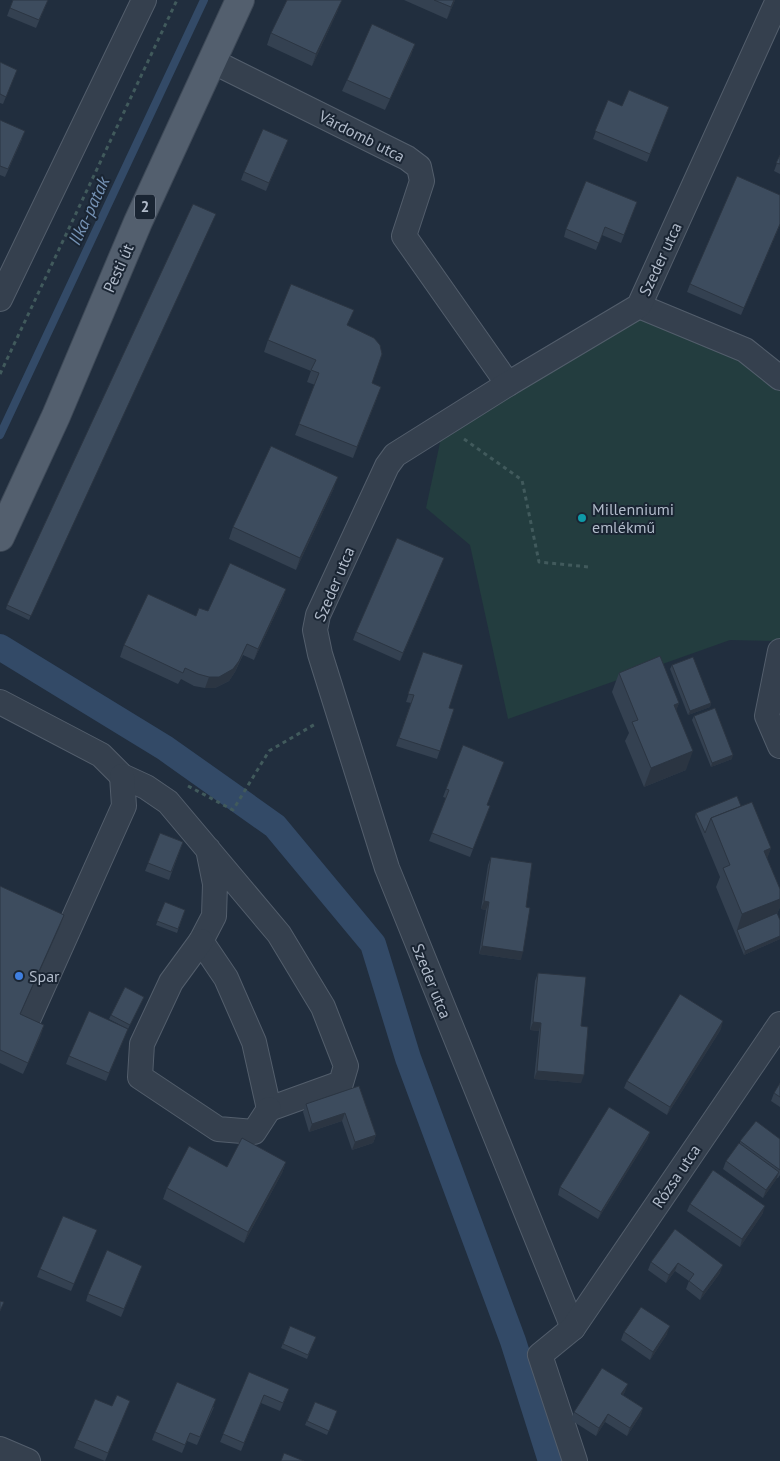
<svg xmlns="http://www.w3.org/2000/svg" width="780" height="1461" viewBox="0 0 780 1461" font-family="'PT Sans',sans-serif">
	<style>
		.green { fill: #233d3f }
		.lines { fill: none; stroke-linecap: round; stroke-linejoin: round }
		.stream { stroke: #334a67; stroke-width: 8 }
		.canal { stroke: #334a67; stroke-width: 26 }
		.minor-casing { stroke: #535e6c; stroke-width: 26 }
		.major-casing { stroke: #3e4957; stroke-width: 30 }
		.path { stroke: #415a5c; stroke-width: 3; stroke-dasharray: 4 4; stroke-linecap: butt }
		.minor { stroke: #35404e; stroke-width: 24 }
		.major { stroke: #535f6e; stroke-width: 28 }
		.wall { fill: #344151 }
		.shaded-wall { fill: #2b3542 }
		.building { fill: #3d4c5e; stroke: #2b3542 }
		.culture-dot { fill: #0f9aa8; stroke: #1a2533; stroke-width: 2 }
		.shop-dot { fill: #3f7fe0; stroke: #1a2533; stroke-width: 2 }
		.labels { text-anchor: middle; stroke-width: 4; stroke-linejoin: round; paint-order: stroke }
		.shield { fill: #1a2533; stroke: #848e9d; stroke-width: 1 }
		.shield-label { font-size: 15px; font-weight: bold; fill: #b1bbca }
		.street-label { font-size: 16px; fill: #b1bbca; stroke: #1a2533 }
		.poi-label { font-size: 16px; fill: #b1bbca; stroke: #1a2533; text-anchor: start }
		.water-label { font-size: 18px; font-style: italic; fill: #7592b4; stroke: #1a2533 }
	</style>
	<rect width="100%" height="100%" fill="#212e3e"/>
	<polygon class="green" points="639,306 780,378 780,641 730,640 508,719 470,545 426,508 444,424"/>
	<g class="lines">
		<polyline class="stream" points="0,435 204,0"/>
		<polyline class="canal" points="0,647 165,748 275,826 373,944 408,1058 513,1341 551,1461"/>
		<g class="minor-casing">
			<g id="minor">
				<polyline points="212,61 407,158 419,167 422,181 404,236 508,384"/>
				<polyline points="0,299 144,0"/>
				<polyline points="639,306 745,350 780,378"/>
				<polyline points="780,651 767,716 780,746"/>
				<polyline points="0,702 101,755 122,776 146,787 168,802 279,934 323,1007 346,1066 341,1083 269,1109 254,1042 226,978 201,941 214,916 215,884 208,849"/>
				<polyline points="201,941 171,982 142,1044 140,1077 218,1129 254,1132 269,1109"/>
				<polyline points="28,1020 124,806 122,776"/>
				<polyline points="573,1328 387,868 320,654 315,630 318,615 387,466 395,455 508,384 639,306 778,0"/>
				<polyline points="0,1449 28,1461"/>
				<polyline points="575,1461 540,1355 573,1328 780,1024"/>
			</g>
		</g>
		<g class="major-casing">
			<polyline id="major" points="0,537 56,416 138,222 240,0"/>
		</g>
		<g class="path">
			<polyline points="0,374 177,0"/>
			<polyline points="464,439 522,480 539,562 589,567"/>
			<polyline points="188,786 233,810 269,751 317,723"/>
		</g>
		<use href="#minor" class="minor"/>
		<use href="#major" class="major"/>
	</g>
	<g class="wall">
		<polygon points="48,0 36,28 7,16 10,8"/>
		<polygon points="404,0 455,0 447,19"/>
		<polygon points="338,10 312,66 267,45 271,33"/>
		<polygon points="415,44 411,55 385,110 342,91 347,80"/>
		<polygon points="0,62 17,70 3,104 0,103"/>
		<polygon points="608,100 622,106 669,107 647,162 593,139"/>
		<polygon points="0,120 22,139 5,177 0,175"/>
		<polygon points="288,140 266,191 241,180 244,172"/>
		<polygon points="780,155 780,174 774,171"/>
		<polygon points="637,202 621,243 602,235 596,250 564,237 566,229"/>
		<polygon points="193,204 29,620 6,609 7,605"/>
		<polygon points="780,225 741,315 687,292 690,284"/>
		<polygon points="348,326 377,398 353,458 295,435 315,385 307,382 311,371 264,352 268,340"/>
		<polygon points="334,488 296,570 229,539 233,527"/>
		<polygon points="444,558 400,661 353,640 356,632"/>
		<polygon points="286,589 282,600 254,660 243,655 235,672 229,681 215,688 205,688 194,686 181,679 178,684 120,657 124,645 208,611"/>
		<polygon points="423,652 449,708 454,709 437,759 396,746 411,703 406,702"/>
		<polygon points="672,665 711,703 710,707 688,715 670,669"/>
		<polygon points="619,673 679,703 676,710 686,770 644,787 625,741 629,733 612,692"/>
		<polygon points="694,716 732,759 711,767 692,720"/>
		<polygon points="463,745 487,805 490,806 470,857 429,841 446,798 443,797"/>
		<polygon points="741,806 771,848 767,858 780,889 780,907 777,914 780,920 780,939 744,955 716,887 720,877 695,817 696,813"/>
		<polygon points="160,833 183,842 169,880 145,871"/>
		<polygon points="491,857 521,960 479,954 486,910 481,909 488,865"/>
		<polygon points="0,886 60,926 20,1015 44,1025 40,1037 23,1074 0,1063"/>
		<polygon points="165,902 185,910 177,933 156,925"/>
		<polygon points="538,973 581,1083 534,1079 539,1031 530,1030 535,981"/>
		<polygon points="144,997 128,1029 109,1019 111,1015"/>
		<polygon points="721,1029 667,1115 624,1088 627,1081"/>
		<polygon points="125,1036 106,1081 66,1064 69,1056"/>
		<polygon points="780,1083 780,1107 771,1101 774,1093"/>
		<polygon points="359,1086 376,1135 373,1143 352,1150 342,1121 309,1132 303,1112 306,1104"/>
		<polygon points="650,1132 647,1140 598,1219 558,1195 560,1187"/>
		<polygon points="780,1139 780,1175 778,1178 777,1178 763,1198 723,1169 726,1161 740,1143 740,1141"/>
		<polygon points="286,1162 282,1173 244,1243 163,1199 167,1188 227,1167"/>
		<polygon points="690,1204 763,1213 740,1247 687,1211"/>
		<polygon points="675,1229 720,1273 700,1300 686,1289 689,1281 675,1271 666,1283 648,1270 651,1262"/>
		<polygon points="97,1230 71,1291 37,1277 40,1269"/>
		<polygon points="139,1274 121,1317 86,1301 88,1294"/>
		<polygon points="290,1326 316,1337 307,1359 281,1348"/>
		<polygon points="624,1332 667,1334 650,1360 621,1340"/>
		<polygon points="249,1372 286,1397 280,1411 261,1403 241,1451 220,1442"/>
		<polygon points="625,1392 623,1395 643,1408 640,1416 627,1436 605,1422 596,1436 571,1420 574,1412"/>
		<polygon points="130,1401 105,1461 74,1448 77,1440 112,1406"/>
		<polygon points="315,1402 337,1411 327,1435 305,1425"/>
		<polygon points="214,1407 197,1445 187,1441 182,1453 152,1440 155,1432"/>
	</g>
	<g class="shaded-wall">
		<polygon points="342,0 338,10 312,66 316,54"/>
		<polygon points="454,0 455,0 447,19 451,7"/>
		<polygon points="415,44 411,55 385,110"/>
		<polygon points="288,140 285,148 266,191 269,183"/>
		<polygon points="780,224 780,225 741,315"/>
		<polygon points="381,387 377,398 353,458 357,447"/>
		<polygon points="338,477 334,488 296,570 300,558"/>
		<polygon points="444,558 441,566 400,661 403,653"/>
		<polygon points="286,589 282,600 254,660 258,649"/>
		<polygon points="247,644 235,672 229,681 215,688 205,688 209,677"/>
		<polygon points="679,703 672,722 674,705"/>
		<polygon points="711,703 710,707 688,715 690,711"/>
		<polygon points="693,751 686,770 644,787 651,768"/>
		<polygon points="733,755 732,759 711,767 712,763"/>
		<polygon points="771,848 764,867 764,851"/>
		<polygon points="780,899 780,907 776,916 737,930 742,914"/>
		<polygon points="484,901 489,902 486,910 481,909"/>
		<polygon points="64,915 60,926 15,1026 20,1014"/>
		<polygon points="780,936 780,939 744,955 745,951"/>
		<polygon points="482,946 523,952 521,960 479,954"/>
		<polygon points="723,1021 721,1029 667,1115 670,1107"/>
		<polygon points="533,1022 541,1023 539,1031 530,1030"/>
		<polygon points="44,1025 40,1037 23,1074 28,1063"/>
		<polygon points="537,1071 584,1075 581,1083 534,1079"/>
		<polygon points="345,1113 342,1121 309,1132 312,1124"/>
		<polygon points="650,1132 647,1140 598,1219 601,1212"/>
		<polygon points="376,1135 373,1143 352,1150 355,1142"/>
		<polygon points="286,1162 282,1173 244,1243 248,1232"/>
		<polygon points="779,1172 776,1180 763,1198 766,1190"/>
		<polygon points="765,1206 763,1213 740,1247 742,1239"/>
		<polygon points="678,1263 675,1271 666,1283 669,1275"/>
		<polygon points="723,1265 720,1273 700,1300 703,1292"/>
		<polygon points="670,1326 667,1334 650,1360 653,1352"/>
		<polygon points="628,1384 625,1392 618,1402 621,1394"/>
		<polygon points="643,1408 640,1416 627,1436 630,1428"/>
		<polygon points="608,1414 605,1422 596,1436 599,1428"/>
	</g>
	<g class="building">
		<polygon points="13,0 48,0 39,20 10,8"/>
		<polygon points="287,0 342,0 316,54 271,33"/>
		<polygon points="434,0 454,0 451,7"/>
		<polygon points="372,24 415,44 390,99 347,80"/>
		<polygon points="0,62 17,70 6,97 0,94"/>
		<polygon points="629,90 669,107 650,154 595,131 608,100 622,106"/>
		<polygon points="0,120 25,131 8,169 0,166"/>
		<polygon points="263,129 288,140 269,183 244,172"/>
		<polygon points="780,155 780,164 776,163"/>
		<polygon points="737,176 780,195 780,224 744,308 690,284"/>
		<polygon points="586,181 637,202 624,235 605,227 599,243 566,229"/>
		<polygon points="193,204 216,214 31,616 7,605"/>
		<polygon points="291,284 354,310 347,325 374,338 380,345 382,354 372,383 381,387 357,447 299,424 319,373 311,370 316,360 268,340"/>
		<polygon points="271,446 338,477 300,558 233,527"/>
		<polygon points="397,538 444,558 403,653 356,632"/>
		<polygon points="230,563 286,589 258,649 247,644 239,661 233,669 219,677 209,677 198,674 185,668 183,673 124,645 148,594 196,616 199,608 208,611"/>
		<polygon points="423,652 463,665 449,708 454,709 440,751 399,738 414,695 408,694"/>
		<polygon points="660,656 679,703 674,705 693,751 651,768 632,722 638,720 619,673"/>
		<polygon points="693,657 711,703 690,711 672,665"/>
		<polygon points="715,708 733,755 712,763 694,716"/>
		<polygon points="463,745 504,762 487,805 490,806 473,849 432,833 449,790 446,789"/>
		<polygon points="737,796 741,806 711,818 705,833 696,813"/>
		<polygon points="752,802 771,848 764,851 780,889 780,899 742,914 723,868 730,865 711,818"/>
		<polygon points="160,833 183,842 171,872 148,863"/>
		<polygon points="491,857 532,863 526,907 530,908 523,952 482,946 489,902 484,901"/>
		<polygon points="0,886 64,915 20,1014 44,1025 28,1063 0,1050"/>
		<polygon points="165,902 185,910 178,929 157,921"/>
		<polygon points="777,913 780,920 780,936 745,951 737,930"/>
		<polygon points="538,973 586,977 581,1026 588,1027 584,1075 537,1071 541,1023 533,1022"/>
		<polygon points="125,987 144,997 130,1025 111,1015"/>
		<polygon points="680,994 723,1021 670,1107 627,1081"/>
		<polygon points="89,1011 128,1029 109,1073 69,1056"/>
		<polygon points="780,1083 780,1097 774,1093"/>
		<polygon points="359,1086 376,1135 355,1142 345,1113 312,1124 306,1104"/>
		<polygon points="609,1107 650,1132 601,1212 560,1187"/>
		<polygon points="756,1121 780,1139 780,1170 740,1141"/>
		<polygon points="242,1138 286,1162 248,1232 167,1188 189,1146 227,1167"/>
		<polygon points="739,1143 779,1172 766,1190 726,1161"/>
		<polygon points="713,1170 765,1206 742,1239 690,1204"/>
		<polygon points="63,1216 97,1230 74,1284 40,1269"/>
		<polygon points="675,1229 723,1265 703,1292 689,1281 694,1274 678,1263 669,1275 651,1262"/>
		<polygon points="107,1250 142,1266 124,1309 88,1294"/>
		<polygon points="0,1301 4,1302 0,1311"/>
		<polygon points="641,1307 670,1326 653,1352 624,1332"/>
		<polygon points="290,1326 316,1337 308,1355 283,1344"/>
		<polygon points="602,1368 628,1384 621,1394 643,1408 630,1428 608,1414 599,1428 574,1412"/>
		<polygon points="249,1372 289,1389 283,1403 264,1395 244,1443 223,1434"/>
		<polygon points="177,1382 216,1399 200,1437 190,1433 185,1445 155,1432"/>
		<polygon points="117,1395 130,1401 108,1453 77,1440 95,1399 112,1406"/>
		<polygon points="315,1402 337,1411 329,1431 307,1421"/>
		<polygon points="284,1453 304,1461 281,1461"/>
	</g>
	<circle class="culture-dot" cx="582" cy="518" r="5"/>
	<circle class="shop-dot" cx="19" cy="976" r="5"/>
	<g class="labels">
		<rect class="shield" x="135" y="194.5" width="20" height="25" rx="4"/>
		<g class="shield-label">
			<text x="145" y="212">2</text>
		</g>
		<g class="street-label">
			<text transform="translate(362 136) rotate(27)" y="6">Várdomb utca</text>
			<text transform="translate(660 259) rotate(-65)" y="6">Szeder utca</text>
			<text transform="translate(118 268) rotate(-66)" y="6">Pesti út</text>
			<text transform="translate(334 584) rotate(-67)" y="6">Szeder utca</text>
			<text transform="translate(432 981) rotate(68)" y="6">Szeder utca</text>
			<text transform="translate(676 1176) rotate(-56)" y="6">Rózsa utca</text>
		</g>
		<g class="poi-label">
			<text x="592" y="515">Millenniumi<tspan x="592" dy="18">emlékmű</tspan></text>
			<text x="29" y="982">Spar</text>
		</g>
		<g class="water-label">
			<text transform="translate(89 211) rotate(-65)" y="6">Ilka-patak</text>
		</g>
	</g>
</svg>
